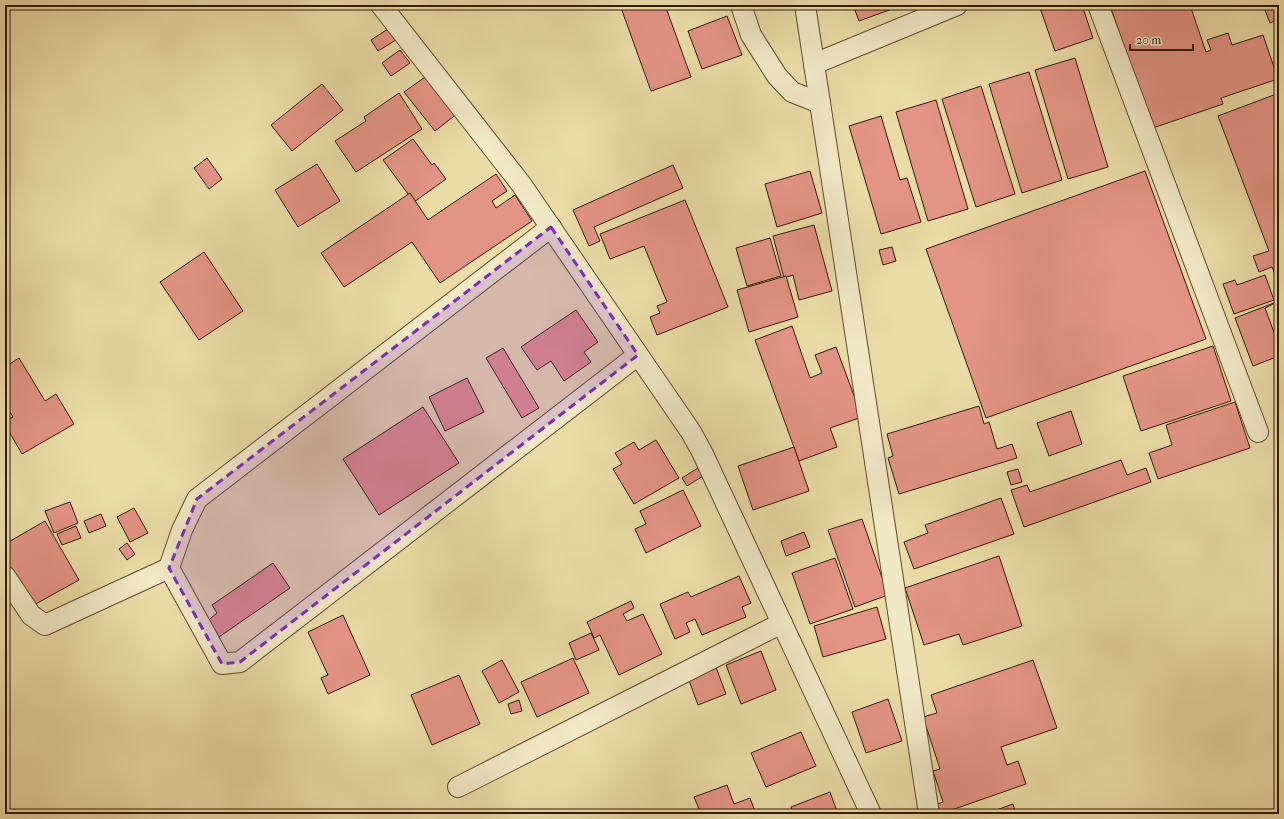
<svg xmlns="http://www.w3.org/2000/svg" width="1284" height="819" viewBox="0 0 1284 819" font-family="'IM FELL French Canon',serif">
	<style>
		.building { fill: #e39485; stroke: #321a01 }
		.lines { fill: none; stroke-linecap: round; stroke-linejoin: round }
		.minor-casing { stroke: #604a2a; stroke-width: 22 }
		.minor { stroke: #f1e8c6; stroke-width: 20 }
		.marked { fill: #7b2cbf; fill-opacity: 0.2; stroke: #7b2cbf; stroke-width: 3; stroke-dasharray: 8 5; stroke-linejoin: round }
	</style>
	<rect width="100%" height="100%" fill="#eadca7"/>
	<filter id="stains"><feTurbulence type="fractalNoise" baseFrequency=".005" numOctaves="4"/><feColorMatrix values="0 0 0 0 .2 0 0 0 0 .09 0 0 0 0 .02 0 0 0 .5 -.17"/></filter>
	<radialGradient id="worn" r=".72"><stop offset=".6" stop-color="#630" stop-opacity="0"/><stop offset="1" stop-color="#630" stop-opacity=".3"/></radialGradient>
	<g class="building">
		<polygon points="620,5 665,5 691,77 651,91"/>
		<polygon points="853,5 903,5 859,21"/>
		<polygon points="1039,5 1082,5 1093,38 1055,51"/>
		<polygon points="1110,5 1190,5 1206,52 1211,50 1207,40 1228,33 1232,45 1263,35 1278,79 1221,98 1223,104 1147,130 1146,112"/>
		<polygon points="1263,5 1279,5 1279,19 1270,23"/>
		<polygon points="727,16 742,55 702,69 688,31"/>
		<polygon points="388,29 396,40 378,51 371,40"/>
		<polygon points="400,50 410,63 391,76 382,63"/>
		<polygon points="1075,58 1108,167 1068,179 1035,70"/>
		<polygon points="1029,72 1062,180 1022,193 989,84"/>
		<polygon points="428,75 458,113 435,131 404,92"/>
		<polygon points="322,84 343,110 292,151 271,125"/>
		<polygon points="981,86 1015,194 976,207 942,99"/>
		<polygon points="399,93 422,129 356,172 335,141 366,121 364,117"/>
		<polygon points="1279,93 1279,284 1272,267 1259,272 1253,256 1269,251 1218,116"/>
		<polygon points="936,100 968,209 928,221 896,112"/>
		<polygon points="881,116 900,180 907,178 921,222 881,234 849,126"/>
		<polygon points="413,139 432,165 434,163 446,179 414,202 383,160"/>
		<polygon points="207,158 222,179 209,189 194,168"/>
		<polygon points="317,164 340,201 298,227 275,190"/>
		<polygon points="673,165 683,188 594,227 600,241 589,246 573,210"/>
		<polygon points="810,171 822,213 777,227 765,184"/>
		<polygon points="1145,171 1206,339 986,418 926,249"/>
		<polygon points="496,174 507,191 492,201 496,208 515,195 532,221 440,283 412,242 344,287 321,253 410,193 428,220"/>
		<polygon points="685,200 728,307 657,335 650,317 660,313 657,306 667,302 644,246 610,259 600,234"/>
		<polygon points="814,225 832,291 799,300 793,275 784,278 773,236"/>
		<polygon points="770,238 781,276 747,286 736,248"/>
		<polygon points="892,247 896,261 883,265 879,250"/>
		<polygon points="204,252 243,311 199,340 160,282"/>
		<polygon points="1265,275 1274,300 1234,314 1223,284 1235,280 1237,285"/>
		<polygon points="786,276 798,317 749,332 737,290"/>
		<polygon points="1279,301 1265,308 1279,346 1279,356 1253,366 1235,318"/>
		<polygon points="576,310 598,342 584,352 591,362 564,381 551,361 537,370 521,347"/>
		<polygon points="792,326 810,378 822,373 815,355 836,347 862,417 830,428 837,447 799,461 755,340"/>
		<polygon points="1213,346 1231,401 1141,431 1123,376"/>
		<polygon points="503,348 539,408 522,418 486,358"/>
		<polygon points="19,358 45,401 56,394 74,424 22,454 5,425 5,421 13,417 5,404 5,367"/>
		<polygon points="467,378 484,412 445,431 429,397"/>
		<polygon points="1235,402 1250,448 1158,479 1149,453 1172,445 1166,425"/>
		<polygon points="979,406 984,424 989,422 997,449 1012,444 1017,458 899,494 888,458 893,456 887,434"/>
		<polygon points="423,407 459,463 379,515 343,459"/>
		<polygon points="1071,411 1082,444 1049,456 1037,423"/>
		<polygon points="656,440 679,478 634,504 613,469 622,464 615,453 634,442 639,450"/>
		<polygon points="794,447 809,491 753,510 738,466"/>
		<polygon points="1121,460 1127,475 1146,468 1151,482 1024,527 1011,490 1027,485 1030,492"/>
		<polygon points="698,468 703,476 687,486 682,478"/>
		<polygon points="1018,469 1022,482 1011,485 1007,472"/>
		<polygon points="683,490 701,526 646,553 635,529 646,524 640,511"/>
		<polygon points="1001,498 1014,534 914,569 904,542 928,533 925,525"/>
		<polygon points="70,502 78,523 54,533 45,511"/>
		<polygon points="134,508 148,533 130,542 117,517"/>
		<polygon points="101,514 106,526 89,533 84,521"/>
		<polygon points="862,519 888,595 855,607 828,530"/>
		<polygon points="45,521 79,580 32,606 5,558 5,544"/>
		<polygon points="76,526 81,538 62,545 57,534"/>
		<polygon points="804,532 810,547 786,556 781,541"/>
		<polygon points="127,543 135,554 127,560 119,549"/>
		<polygon points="999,556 1022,626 963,645 959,634 924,645 905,588"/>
		<polygon points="835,558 853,609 810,624 792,573"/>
		<polygon points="273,563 290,588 216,639 205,623 217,613 212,605"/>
		<polygon points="739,576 751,603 742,607 746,617 702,635 695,619 686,623 690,632 675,639 660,604 688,592 691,597"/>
		<polygon points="631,601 634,608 623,614 627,621 643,614 662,654 619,675 600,635 594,638 587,622"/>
		<polygon points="877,607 886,639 823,657 814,626"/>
		<polygon points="343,615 370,675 328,694 321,678 328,675 308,632"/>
		<polygon points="591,633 599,650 576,660 569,643"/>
		<polygon points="761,651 776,690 741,704 726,665"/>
		<polygon points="573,658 589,693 537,717 521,682"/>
		<polygon points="502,660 519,692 499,703 482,671"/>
		<polygon points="1033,660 1057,728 1001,747 1007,765 1018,761 1026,784 940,814 935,814 932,806 943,802 933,771 940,769 923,717 937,713 931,695"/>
		<polygon points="714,662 726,694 698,705 686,672"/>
		<polygon points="459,675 480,724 432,745 411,695"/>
		<polygon points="888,699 902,741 866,753 852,712"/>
		<polygon points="519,700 522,711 511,714 508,704"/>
		<polygon points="801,732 816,766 766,787 751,753"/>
		<polygon points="727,785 734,804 750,798 756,814 701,814 694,797"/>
		<polygon points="830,792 838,814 793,814 791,807"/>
		<polygon points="1013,804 1016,814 988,814 988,813"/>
	</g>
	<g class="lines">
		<g class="minor-casing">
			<g id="minor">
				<polyline points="381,5 521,184 691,432 702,452 871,814"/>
				<polyline points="741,5 751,35 777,76 792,92 820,103"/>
				<polyline points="805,5 929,814"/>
				<polyline points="1098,5 1258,432"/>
				<polyline points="814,64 957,5"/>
				<polyline points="169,568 222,664 240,662 638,355"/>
				<polyline points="5,576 31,615 45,625 169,568 182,530 197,499 551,227"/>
				<polyline points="458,787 782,623"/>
			</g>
		</g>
		<use href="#minor" class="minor"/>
	</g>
	<path class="marked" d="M551,227L638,355L240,662L222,664L169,568L197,499Z"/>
	<rect width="1284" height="819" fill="none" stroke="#eadca7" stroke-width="20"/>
	<rect x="6" y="6" width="1272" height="807" fill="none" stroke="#321a01" stroke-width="2"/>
	<rect x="10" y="10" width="1264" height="799" fill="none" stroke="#321a01"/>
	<path d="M1130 44v6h63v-6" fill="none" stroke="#321a01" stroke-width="2"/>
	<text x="1136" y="44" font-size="12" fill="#321a01" stroke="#f1e8c6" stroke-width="3" paint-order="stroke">20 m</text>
	<rect width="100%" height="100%" filter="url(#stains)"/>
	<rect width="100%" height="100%" fill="url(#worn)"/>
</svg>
